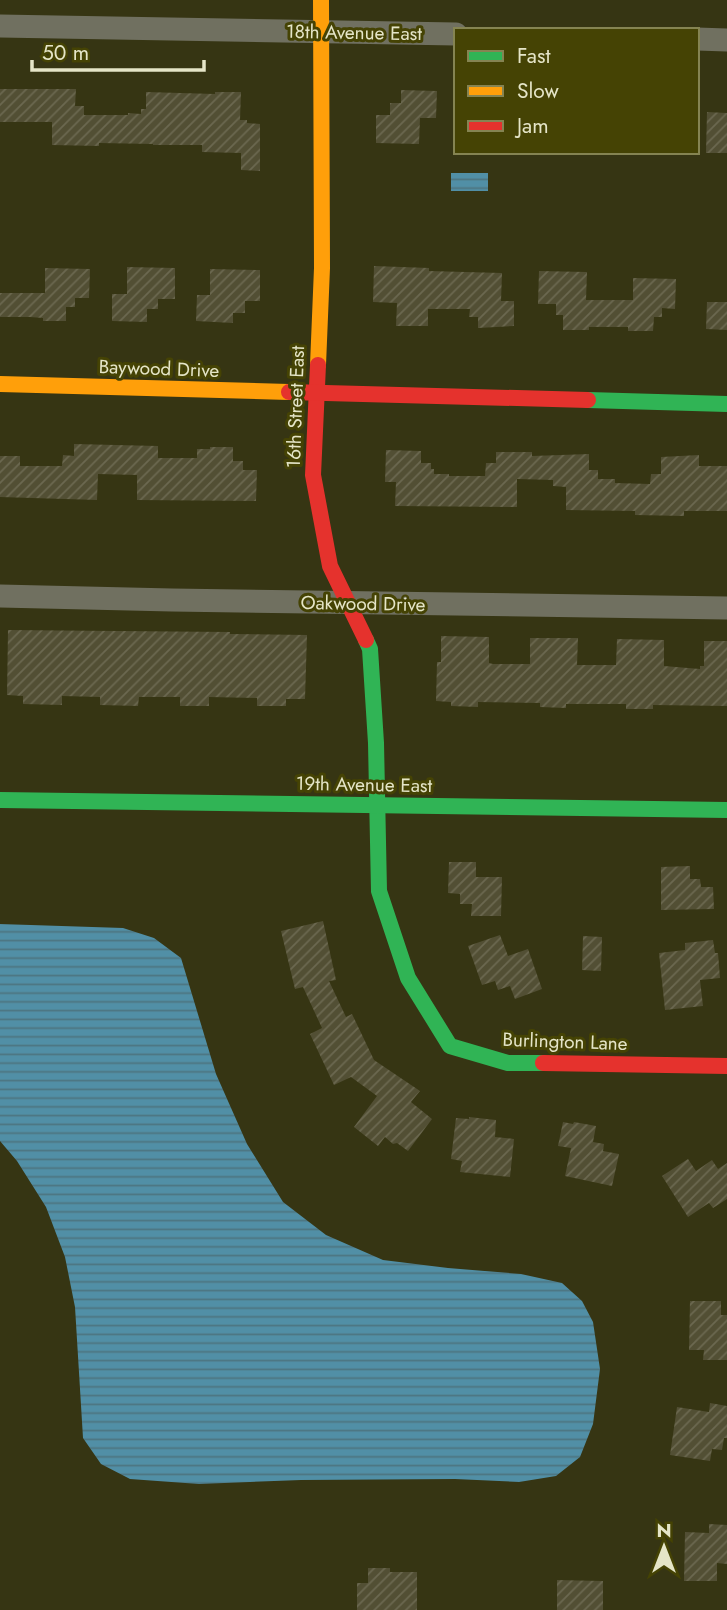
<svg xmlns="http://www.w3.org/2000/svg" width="727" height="1610" viewBox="0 0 727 1610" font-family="Jost,sans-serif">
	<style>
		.water { fill: url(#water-rules) }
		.building { fill: url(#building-hatch) }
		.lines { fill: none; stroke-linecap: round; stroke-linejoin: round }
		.street { stroke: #707060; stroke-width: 23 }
		.fast { stroke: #30b455; stroke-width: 16 }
		.slow { stroke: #ff9f0a; stroke-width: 16 }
		.jam { stroke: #e5322d; stroke-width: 16 }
		.labels { text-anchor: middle; stroke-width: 6; stroke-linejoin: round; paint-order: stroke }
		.street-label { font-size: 19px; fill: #e5e5c8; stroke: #454304 }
	</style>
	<defs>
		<pattern id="water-rules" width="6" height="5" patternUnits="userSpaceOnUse" patternTransform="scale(1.75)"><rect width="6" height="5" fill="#518fa6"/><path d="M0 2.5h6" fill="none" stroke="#4d7581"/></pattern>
		<pattern id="building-hatch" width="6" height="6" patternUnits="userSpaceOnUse" patternTransform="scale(1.75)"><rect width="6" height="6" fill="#524f34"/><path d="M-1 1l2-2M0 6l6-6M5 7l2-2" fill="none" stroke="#6b6850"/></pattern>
	</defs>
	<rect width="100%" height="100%" fill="#363513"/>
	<g class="water">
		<rect x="451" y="173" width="37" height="18"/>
		<polygon points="0,924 123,928 154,938 181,958 216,1074 247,1144 283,1202 326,1235 383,1260 448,1268 521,1274 562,1283 582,1301 593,1322 600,1369 593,1424 580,1457 556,1476 519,1482 455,1479 301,1480 199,1484 130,1479 101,1464 83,1438 75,1307 65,1257 46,1207 17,1161 0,1141"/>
	</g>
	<g class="building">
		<polygon points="0,89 76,89 75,106 84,106 84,115 128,115 128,113 141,114 141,109 146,109 146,92 215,94 215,92 241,92 240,120 247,120 247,123 260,124 260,171 241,170 241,153 202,152 202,145 153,145 153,144 99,143 99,146 52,145 52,122 0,122"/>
		<polygon points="401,90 437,91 436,118 420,118 419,144 376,143 376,115 390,115 390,103 401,103"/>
		<polygon points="707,112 727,113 727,153 706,153"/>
		<polygon points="374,266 429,268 429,271 502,273 501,301 514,301 514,326 478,328 478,317 469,317 470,309 428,309 428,326 396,326 397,303 373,302"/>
		<polygon points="127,267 175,268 175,299 158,299 158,309 147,309 147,322 112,321 112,294 127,294"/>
		<polygon points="45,268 90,269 89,298 75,298 75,307 66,307 66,321 43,321 43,318 30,317 0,317 0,293 45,293"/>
		<polygon points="210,269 260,270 260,301 245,301 245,313 233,313 233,323 196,321 197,295 210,295"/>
		<polygon points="539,271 587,272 586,300 633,300 633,278 676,279 675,309 662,308 662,317 654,317 653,331 628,331 628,327 589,327 589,330 563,330 563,315 556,315 556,304 538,304"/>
		<polygon points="707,302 727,302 727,330 706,329"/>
		<polygon points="74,444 158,446 158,458 197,458 197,449 210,449 210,447 233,447 233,461 243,461 243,470 257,470 256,501 137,500 137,475 98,474 97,500 0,497 0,456 20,456 20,466 62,466 63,455 74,456"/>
		<polygon points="386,450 421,451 421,463 431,463 431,469 434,469 434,474 449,474 449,476 485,476 486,463 496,463 496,452 532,452 532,456 589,454 589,470 598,470 598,479 615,479 615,483 650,484 651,474 661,474 661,457 699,455 699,466 727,466 727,511 684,511 684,516 635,515 635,511 566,510 566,487 553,486 553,480 517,479 517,507 395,506 396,482 385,482"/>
		<polygon points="8,630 230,632 230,634 307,635 305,699 286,699 286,706 257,706 257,698 209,697 209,706 180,706 180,697 139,697 138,706 100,705 100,697 62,696 62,705 23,704 23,696 7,695"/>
		<polygon points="441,636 489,637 489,663 493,664 530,664 530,638 578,638 577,665 616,665 617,639 664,640 664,666 700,669 700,666 704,666 704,641 727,641 727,706 653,705 653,709 626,709 626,704 566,704 566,708 540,707 540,703 478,702 478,707 451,706 451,702 436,701 437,662 441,662"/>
		<polygon points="449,862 476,862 476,877 502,877 501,916 471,916 472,904 460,904 460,894 448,893"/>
		<polygon points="690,866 690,879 700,879 701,887 713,887 714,909 661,910 661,867"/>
		<polygon points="323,921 336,980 329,981 346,1017 352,1014 374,1060 420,1091 411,1102 432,1119 408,1151 397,1143 393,1144 385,1137 378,1146 354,1127 377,1096 351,1077 334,1085 310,1034 322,1028 303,987 295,989 281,931"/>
		<polygon points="500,935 508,956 528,949 542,989 515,999 510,986 498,990 495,981 482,985 468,946"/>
		<polygon points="583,936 602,937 601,971 582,970"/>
		<polygon points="713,940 715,953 718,953 720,978 700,980 703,1006 665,1010 659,953 685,950 685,943"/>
		<polygon points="469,1117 496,1120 495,1137 514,1139 510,1177 460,1172 462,1161 451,1159 456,1118 469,1119"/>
		<polygon points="563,1122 573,1124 574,1122 596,1126 593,1142 604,1144 603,1151 619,1154 612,1186 565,1176 571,1148 558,1146"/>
		<polygon points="688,1159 696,1171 712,1160 718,1169 727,1163 727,1199 713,1208 709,1203 688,1217 662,1176"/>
		<polygon points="690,1301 721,1301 721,1315 727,1315 727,1360 703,1360 704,1350 689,1350"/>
		<polygon points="710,1403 727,1406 727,1438 724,1438 722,1450 712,1449 710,1461 670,1455 677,1407 709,1412"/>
		<polygon points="709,1524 727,1525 727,1564 717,1563 717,1581 684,1581 685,1532 709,1533"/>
		<polygon points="368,1568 390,1568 390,1572 417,1572 417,1610 357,1610 357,1583 368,1583"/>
		<polygon points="557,1580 603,1581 603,1610 557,1610"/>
	</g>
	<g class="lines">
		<g class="street">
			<polyline points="0,26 456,34"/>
			<polyline points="697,39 727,40"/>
			<polyline points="0,596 172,600 727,608"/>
		</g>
		<g class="fast">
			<polyline points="588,400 727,404"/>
			<polyline points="366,640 370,649 376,743 379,891 408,978 450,1046 508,1063 543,1063"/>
			<polyline points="0,800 727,810"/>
		</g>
		<g class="slow">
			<polyline points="318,365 322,268 321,0"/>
			<polyline points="0,384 289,392"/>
		</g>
		<g class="jam">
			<polyline points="318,365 313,475 330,566 366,640"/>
			<polyline points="289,392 588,400"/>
			<polyline points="543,1063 727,1066"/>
		</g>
	</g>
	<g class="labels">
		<g class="street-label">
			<text transform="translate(354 32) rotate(1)" y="7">18th Avenue East</text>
			<text transform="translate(159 368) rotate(2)" y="7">Baywood Drive</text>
			<text transform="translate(295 407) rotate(-88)" y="7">16th Street East</text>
			<text transform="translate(363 603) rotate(1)" y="7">Oakwood Drive</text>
			<text transform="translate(364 784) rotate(1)" y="7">19th Avenue East</text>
			<text transform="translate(565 1041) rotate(2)" y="7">Burlington Lane</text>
		</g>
	</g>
	<rect x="454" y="28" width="245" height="126" fill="#454304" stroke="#858452" stroke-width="2"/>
	<rect x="468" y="51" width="35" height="10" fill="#30b455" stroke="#858452" stroke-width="2"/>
	<text x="517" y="63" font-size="21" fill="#e5e5c8">Fast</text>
	<rect x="468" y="86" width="35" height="10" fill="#ff9f0a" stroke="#858452" stroke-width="2"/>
	<text x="517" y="98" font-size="21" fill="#e5e5c8">Slow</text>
	<rect x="468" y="121" width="35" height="10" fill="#e5322d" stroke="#858452" stroke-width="2"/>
	<text x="517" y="133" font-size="21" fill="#e5e5c8">Jam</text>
	<g transform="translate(664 1547)" stroke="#454304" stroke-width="5" paint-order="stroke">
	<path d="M0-5L12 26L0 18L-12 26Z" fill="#e5e5c8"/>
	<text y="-10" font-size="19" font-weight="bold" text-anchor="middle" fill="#e5e5c8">N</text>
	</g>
	<path d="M32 60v10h172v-10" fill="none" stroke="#e5e5c8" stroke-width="3.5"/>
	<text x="42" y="60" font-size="21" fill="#e5e5c8" stroke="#454304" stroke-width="5" paint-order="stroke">50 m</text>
</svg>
